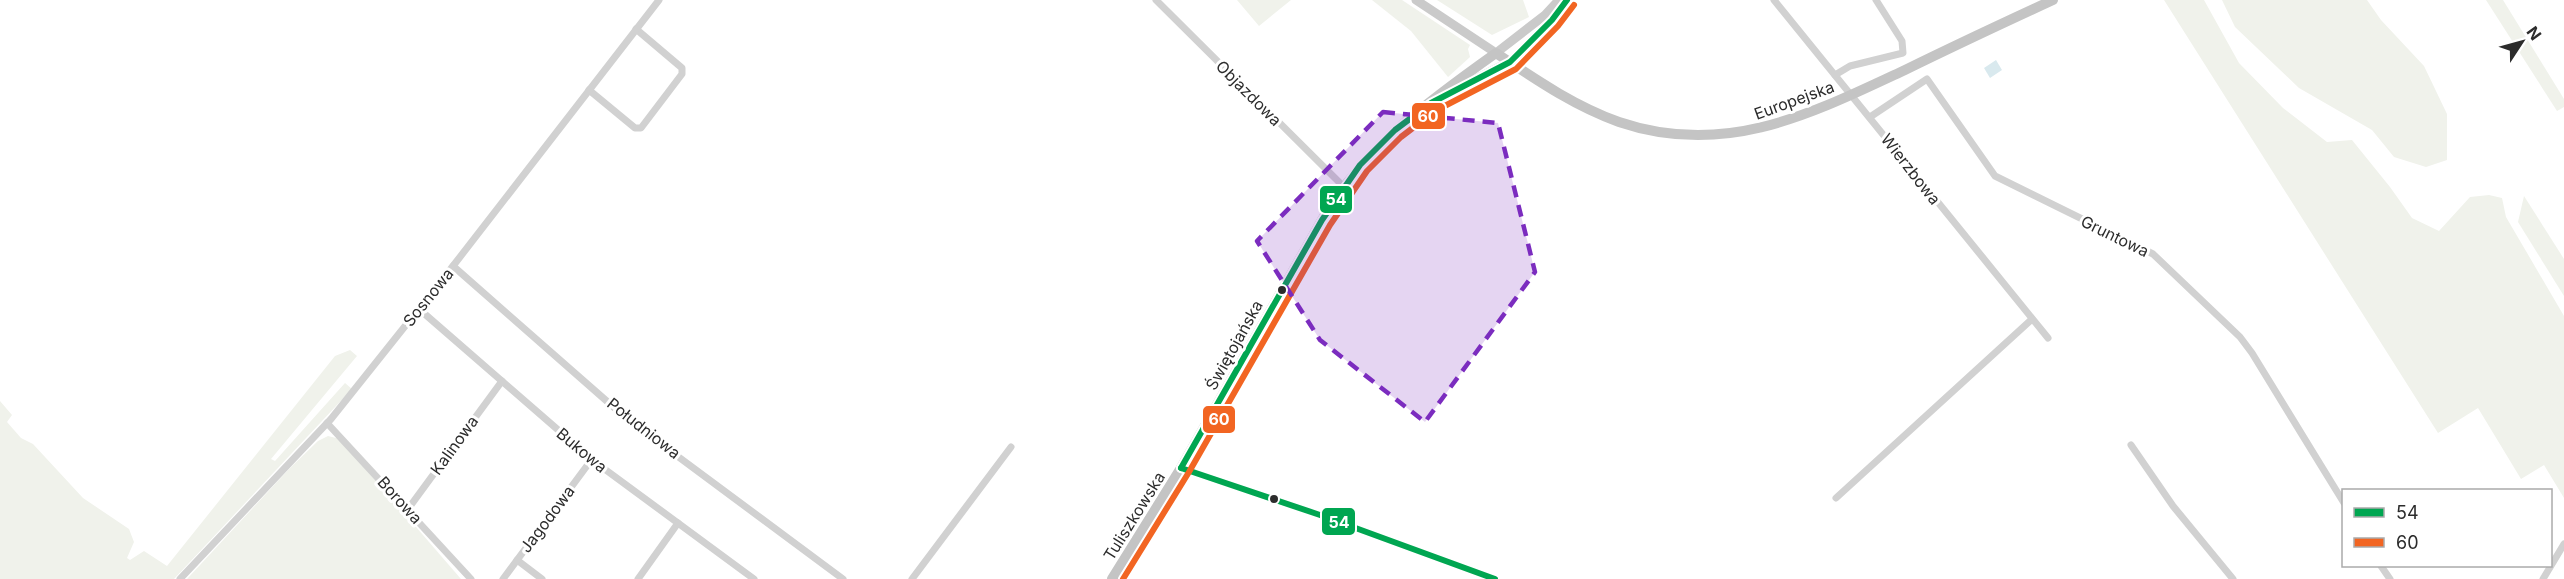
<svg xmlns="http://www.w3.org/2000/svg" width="2564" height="579" viewBox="0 0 2564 579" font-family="Inter,sans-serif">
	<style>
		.green { fill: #f0f2eb }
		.water { fill: #d9e9ee }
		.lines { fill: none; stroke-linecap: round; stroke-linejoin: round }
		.street { stroke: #d1d1d1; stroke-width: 7 }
		.secondary { stroke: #cacaca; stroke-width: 9 }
		.primary { stroke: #c4c4c4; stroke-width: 10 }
		.bus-1-casing { stroke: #fff; stroke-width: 10 }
		.bus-2-casing { stroke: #fff; stroke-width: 10 }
		.bus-1 { stroke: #00a651; stroke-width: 6 }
		.bus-2 { stroke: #f26522; stroke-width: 6 }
		.marked { fill: #7b2cbf; fill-opacity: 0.2; stroke: #7b2cbf; stroke-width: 4.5; stroke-dasharray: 12 8; stroke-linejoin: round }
		.bus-dot { fill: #2c2c2c; stroke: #fff; stroke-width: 2 }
		.labels { text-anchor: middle; stroke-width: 6; stroke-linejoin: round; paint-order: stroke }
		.street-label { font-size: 16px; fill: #2c2c2c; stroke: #fff }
		.line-badge { stroke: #fff; stroke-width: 2 }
		.badge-label { font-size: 16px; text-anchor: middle; font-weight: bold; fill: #fff }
	</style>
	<rect width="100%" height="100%" fill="#fff"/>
	<g class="green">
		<polygon points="1237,0 1291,0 1259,26"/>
		<polygon points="1372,0 1402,0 1470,45 1468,49 1470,57 1448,77 1411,31"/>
		<polygon points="1437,0 1523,0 1529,17 1492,35"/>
		<polygon points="2164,0 2204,0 2239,63 2283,108 2327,142 2352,140 2390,187 2412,218 2439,231 2470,197 2489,195 2502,198 2506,217 2564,316 2564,498 2544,465 2521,479 2478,408 2438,433"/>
		<polygon points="2222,0 2367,0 2381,20 2424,66 2447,114 2447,160 2426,167 2394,157 2372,130 2299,88 2235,27"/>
		<polygon points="2486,0 2503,0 2564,99 2564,107 2557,111"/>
		<polygon points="2524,196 2564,259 2564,296 2518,222"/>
		<polygon points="350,350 357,356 271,459 275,461 345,383 352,389 174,579 0,579 0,401 12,415 7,422 21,438 33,444 83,498 129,529 134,542 127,558 130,560 144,551 167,566 335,356"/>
		<polygon points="328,436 340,439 461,579 187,579 289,469 318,441"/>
	</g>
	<polygon class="water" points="1996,60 2002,70 1990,78 1984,68"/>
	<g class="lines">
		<g class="street">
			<polyline points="1156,0 1343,186"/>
			<polyline points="1774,0 2048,338"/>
			<polyline points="1835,75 1850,66 1903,53 1902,41 1876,0"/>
			<polyline points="589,90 635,128 641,128 682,74 682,68 636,29"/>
			<polyline points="1870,117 1927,79 1995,176 2153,254 2240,337 2252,353 2344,503"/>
			<polyline points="453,266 626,418 843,579"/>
			<polyline points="419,309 595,462 754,579"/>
			<polyline points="327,423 471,579"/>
			<polyline points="2131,445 2173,506 2233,579"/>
			<polyline points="1181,468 1320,515 1495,579"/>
			<polyline points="1836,498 2032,319"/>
			<polyline points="408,509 502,381"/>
			<polyline points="517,560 542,579"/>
			<polyline points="2381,566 2390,579"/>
			<polyline points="180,579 331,419 453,266 659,0"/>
			<polyline points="503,579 592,459"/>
			<polyline points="638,579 678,523"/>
			<polyline points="912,579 1011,447"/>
			<polyline points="2543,579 2564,544"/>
		</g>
		<g class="secondary">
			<polyline points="1416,0 1496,53 1545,15 1559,0"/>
			<polyline points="1510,62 1552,20 1567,0"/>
		</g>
		<g class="primary">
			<polyline points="1437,100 1510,62"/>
			<path d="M1112,579L1181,468L1322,220C1365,147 1427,102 1496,53C1535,79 1574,106 1619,122C1725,158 1811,114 1905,70C1954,46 2003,23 2053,0"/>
		</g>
		<g class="bus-1-casing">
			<g id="bus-1">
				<polyline points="1181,468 1322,220 1360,165 1395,130 1431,103 1510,62 1552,20 1567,0"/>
				<polyline points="1181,468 1320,515 1495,579"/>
			</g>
		</g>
		<g class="bus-2-casing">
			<polyline id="bus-2" points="1123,579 1189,472 1330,225 1367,171 1401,137 1435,111 1516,69 1558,26 1574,5"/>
		</g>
		<use href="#bus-1" class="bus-1"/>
		<use href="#bus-2" class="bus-2"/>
	</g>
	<path class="marked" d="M1383,112L1498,123L1535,272L1425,422L1320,340L1257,241Z"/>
	<g class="bus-dot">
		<circle cx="1282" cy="290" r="5"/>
		<circle cx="1274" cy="499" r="5"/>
	</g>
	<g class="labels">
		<g class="street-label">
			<text transform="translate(1249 93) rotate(45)" y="6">Objazdowa</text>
			<text transform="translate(1794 100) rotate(-20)" y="6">Europejska</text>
			<text transform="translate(1911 169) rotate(52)" y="6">Wierzbowa</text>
			<text transform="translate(2115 236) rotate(26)" y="6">Gruntowa</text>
			<text transform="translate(428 297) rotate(-51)" y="6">Sosnowa</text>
			<text transform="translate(1234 345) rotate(-61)" y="6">Świętojańska</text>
			<text transform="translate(644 428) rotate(38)" y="6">Południowa</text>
			<text transform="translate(454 445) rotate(-54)" y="6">Kalinowa</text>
			<text transform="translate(582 450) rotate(40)" y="6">Bukowa</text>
			<text transform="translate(400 500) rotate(48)" y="6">Borowa</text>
			<text transform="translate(1134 516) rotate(-58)" y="6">Tuliszkowska</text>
			<text transform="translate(547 519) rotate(-53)" y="6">Jagodowa</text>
		</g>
	</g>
	<g class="line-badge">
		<rect x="1411" y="102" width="35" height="28" rx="6" fill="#f26522"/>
		<rect x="1319" y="185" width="34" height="29" rx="6" fill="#00a651"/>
		<rect x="1202" y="405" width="34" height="29" rx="6" fill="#f26522"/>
		<rect x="1321" y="507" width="35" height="29" rx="6" fill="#00a651"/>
	</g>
	<g class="badge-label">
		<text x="1428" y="122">60</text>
		<text x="1336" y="205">54</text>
		<text x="1219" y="425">60</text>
		<text x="1339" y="528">54</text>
	</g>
	<rect x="2342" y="489" width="210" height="78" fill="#ffffff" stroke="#ababab" stroke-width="1.5"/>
	<rect x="2354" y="508" width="30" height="9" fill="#00a651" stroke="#ababab" stroke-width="1.5"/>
	<text x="2396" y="519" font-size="18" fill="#2c2c2c">54</text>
	<rect x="2354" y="538" width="30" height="9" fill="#f26522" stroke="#ababab" stroke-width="1.5"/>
	<text x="2396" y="549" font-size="18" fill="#2c2c2c">60</text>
	<g transform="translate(2522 42) rotate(54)" stroke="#ffffff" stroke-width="4.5" paint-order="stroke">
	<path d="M0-4.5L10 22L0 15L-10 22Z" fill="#2c2c2c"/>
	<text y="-9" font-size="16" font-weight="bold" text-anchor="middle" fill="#2c2c2c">N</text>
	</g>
</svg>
